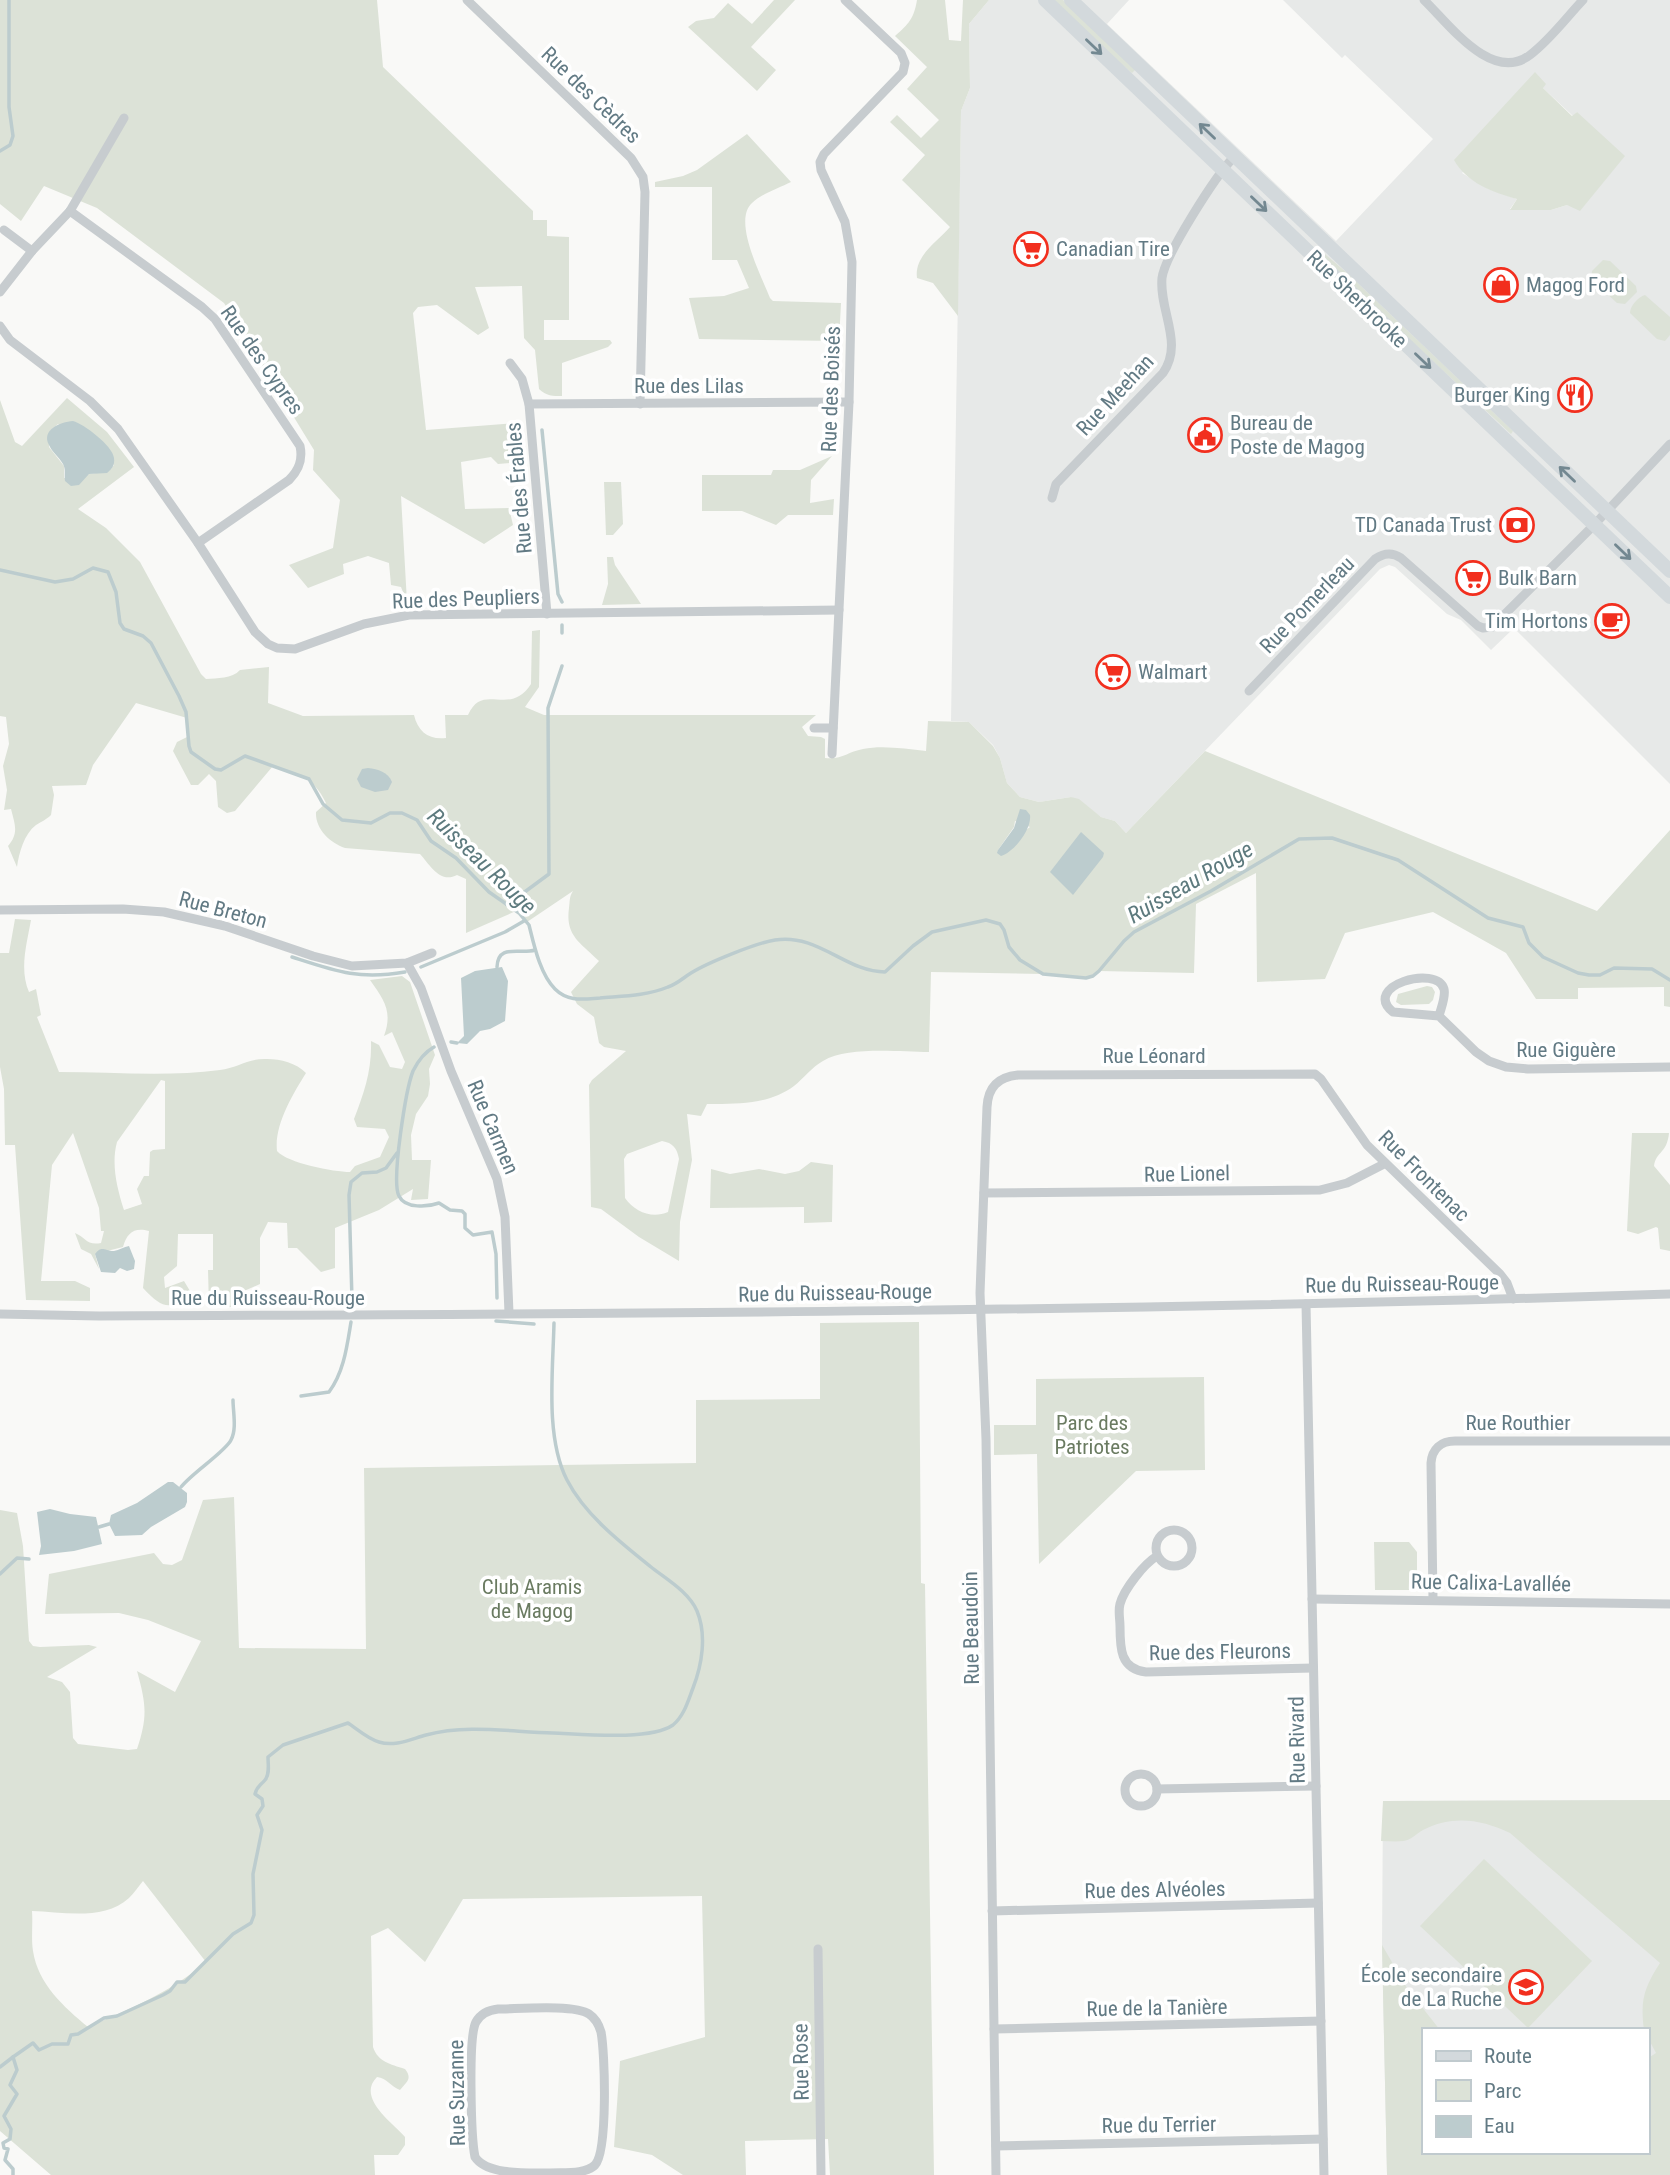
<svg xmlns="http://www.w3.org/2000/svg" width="1670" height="2175" viewBox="0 0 1670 2175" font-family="'Roboto Condensed',sans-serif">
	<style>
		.built { fill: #e7e9e8; fill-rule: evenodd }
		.green { fill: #dce2d7; fill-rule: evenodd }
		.water { fill: #bcccce }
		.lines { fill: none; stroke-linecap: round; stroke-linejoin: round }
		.stream { stroke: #bcccce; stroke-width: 3.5 }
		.minor { stroke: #c7cccf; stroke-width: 9 }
		.primary { stroke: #d3d9dc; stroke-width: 14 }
		.oneway { stroke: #738891 }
		.labels { text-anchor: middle; stroke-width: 7; stroke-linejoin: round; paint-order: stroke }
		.street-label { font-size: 21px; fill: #627a84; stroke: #fff }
		.poi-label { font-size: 21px; fill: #627a84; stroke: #fff; text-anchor: start }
		.park-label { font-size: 21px; fill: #6a7b61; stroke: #fff }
		.water-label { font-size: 23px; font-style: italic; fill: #5d7a7e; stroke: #fff }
	</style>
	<rect width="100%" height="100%" fill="#f9f9f7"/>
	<g class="built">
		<path d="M989,0H1129L1107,24L1336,241L1433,139L1345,55L1342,58L1283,0H1670V784L1514,628L1491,650L1461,620L1447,614L1395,567L1389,565L1380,569L1126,833L1115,821L1101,817L1071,797L1039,802L1020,797L1007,783L1000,758L993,745L969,722L951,721L961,111L970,88L969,24ZM1543,88L1573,116L1577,112L1574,206L1567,205L1551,210L1510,209L1517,199L1488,189L1462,173Z"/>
		<path d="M1670,1800V2175H1387L1382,1945L1383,1801ZM1423,2030H1647V2152H1423Z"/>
	</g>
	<g class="green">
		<path d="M0,0H377L383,67L533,211V220H547V236L569,237V320H544V340H610L612,343L608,347L562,363V396C553,396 546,396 539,389L535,350L524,338L522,286L475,287L489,328L478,335L437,305L418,307L413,313L426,430L518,423L521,462L498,464L491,457L461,462L465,509L509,508L513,525L484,544L401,496L407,602L401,587L391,585L389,563L368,556L343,564L344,574L308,588L289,565L333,548L340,500L313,470L314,450L224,303L97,208L44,186L21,221L0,204Z"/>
		<polygon points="774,0 795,0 751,47 776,70 757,91 688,27 696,21 714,18 728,3 752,24"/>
		<path d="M917,0H945L949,40L961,41L963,0H989L969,24L970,88L961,111L958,316L933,283L917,278C914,256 937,242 950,227L902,180L925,155L890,122L897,115L921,138L939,120L907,89L927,67L895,36C909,24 914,18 917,0Z"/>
		<polygon points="1053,0 1063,0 1135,70 1132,73 1105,50"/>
		<path d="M1535,72L1546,84L1543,88L1572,116L1577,112L1625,156L1580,211L1567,205L1551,210H1510L1517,199C1492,192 1467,183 1454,160Z"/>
		<path d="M747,134L791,182C779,188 761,194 752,203C732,221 762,277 770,298L773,301L841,303L839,341L699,339L689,298L724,296L749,288L737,260H712V187H655V182L683,176L697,170Z"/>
		<polygon points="1320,250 1346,272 1513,431 1511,434 1317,253"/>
		<polygon points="1603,260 1610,261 1636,286 1637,292 1625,304 1617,303 1591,279 1592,271"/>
		<path d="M1645,295L1670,317V335L1665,341L1657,339L1630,313C1630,306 1638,297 1645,295Z"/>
		<path d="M67,398L107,432L134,467L78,509L106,528L140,562L201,674L206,679C217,678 232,679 240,670L269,667L268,703L303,716L414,715C418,732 429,740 446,738L445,715H468C483,681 509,718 531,684L532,631L540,630L539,687L525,707L544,715H816L802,727L808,736L821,737L825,739V758C842,760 847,752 863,749C883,745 906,749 926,751L928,721L969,722L993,746L1000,758L1007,783L1020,797L1039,802L1071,797L1079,799L1101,817L1115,821L1126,833L1205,751L1597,911L1670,830V1007L1664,1006V987L1578,988V999H1536L1506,953L1433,912L1345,933L1325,979L1257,982L1256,873L1196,904L1194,973L1099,971L1093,976L1086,978L1042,974L931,972L929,1052C899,1052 848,1046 823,1061C812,1067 804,1078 794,1086C768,1105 738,1104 707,1104L701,1116L687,1114L692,1160L680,1222L679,1261L639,1237L601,1209L591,1207L589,1085L592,1080L626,1051L604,1047L599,1043L594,1017L577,1004L571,992L599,961C581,943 565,936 569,908C570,901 569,897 573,891L527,922L516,911L466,933V879L457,875C440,884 430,865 420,854L345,848C330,843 315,829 316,812L326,803C313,776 300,776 273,766L235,811L227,813L218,807L216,781L209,774L198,785H191L173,751L177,742L189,736L187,718L136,703L93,765L86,785L52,786L54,795L51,815C46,820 42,821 36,825C24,834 19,853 17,867L8,846C19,833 15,825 11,809L4,810L7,790L3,766L9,744L6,717L0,716V400L15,442L22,446ZM58,424L114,465L109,471L64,478V466L49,447L50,431ZM1015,821L1030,827L998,850L1014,827ZM662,1141C673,1143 677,1148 679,1159L668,1212C652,1219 635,1212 625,1198L624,1159L627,1154Z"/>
		<polygon points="832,456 811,480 810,503 834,499 833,515 788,515 776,525 742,511 702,511 702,475 771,475 773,470 800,470"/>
		<polygon points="604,482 621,482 623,524 613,535 606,535"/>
		<polygon points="607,557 613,557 615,565 641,604 602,605 608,584"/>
		<path d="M15,919L31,920C27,943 19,969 29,992L36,989L41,1015L37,1017L59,1072C112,1072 168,1077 220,1070C237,1068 249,1058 267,1059C281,1059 296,1063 306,1073C293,1094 274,1125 277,1151C287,1163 334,1172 350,1172L355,1166L380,1157L389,1137L385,1129L357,1127L354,1119C364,1093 372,1070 371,1041L379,1045L390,1067L402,1069L405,1062L392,1032L384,1036C393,1011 384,1000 370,980L402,976L410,982L435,1055L429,1069L430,1084L428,1096L416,1114L411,1135L412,1160H431L428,1199L411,1200L413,1189L379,1210L335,1228V1268L321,1272L297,1248H288L287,1223L268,1222L260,1238V1284L235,1295L231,1307H209L208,1270H213V1234H178L177,1266L164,1277L165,1288L184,1281L193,1296C168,1310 163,1309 143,1288L149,1231C134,1227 127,1233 123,1247L95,1254L99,1269L91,1254L81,1249L75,1233C85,1237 87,1246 101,1243L104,1231H101L99,1208L73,1133L52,1165L41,1281H75L90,1288V1301L26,1300L15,1145H5L4,1089L0,1067V953H9ZM161,1080L165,1081V1149L153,1150L150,1152L149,1176H144L137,1189L142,1204L124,1210C117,1188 111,1164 117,1142Z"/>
		<polygon points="1427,986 1432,987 1435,992 1433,1000 1429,1004 1401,1005 1396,1002 1398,994"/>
		<path d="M1632,1133H1669C1667,1154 1656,1151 1654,1166L1670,1185V1251L1660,1249L1658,1228L1656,1227L1638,1234L1627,1231Z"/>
		<polygon points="811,1162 833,1165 832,1222 804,1223 804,1207 710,1208 711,1169 730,1174 759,1169 785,1174 799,1171"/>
		<path d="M919,1322L921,1583L925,1584L934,2175H830L828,2139L745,2141L746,2175H683L652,2155L614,2147L620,2061L705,2037L702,1896L463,1899L425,1962L388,1928L371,1936L373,2047C378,2062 390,2064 405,2069C413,2079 406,2082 400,2090C391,2087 387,2078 377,2077C356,2098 393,2123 405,2137V2145L398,2155H374L375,2175H51L0,2131V1510L17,1513L23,1546L29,1641L33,1646L40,1647L89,1645L97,1647L47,1677L62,1682L70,1692L73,1738L78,1744L128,1750L137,1749C148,1716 146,1704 137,1671L175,1692L201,1641L148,1620L119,1613L45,1614L49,1574L154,1553L163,1564L172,1565L182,1560L203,1500L234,1497L239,1648L366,1649L364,1468L696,1463V1400L820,1399V1323ZM143,1881L206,1962C171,1992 130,2009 88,2027C64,2007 38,1984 33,1951C31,1938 33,1924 32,1911C63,1912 104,1921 129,1898C134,1893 139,1886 143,1881Z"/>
		<polygon points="1204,1377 1205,1470 1136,1471 1039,1564 1037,1454 994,1455 994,1425 1036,1425 1036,1379"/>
		<polygon points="1374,1542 1409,1542 1417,1552 1417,1590 1375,1590"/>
		<path d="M1670,1800V2175H1387L1382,1945L1407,1988L1440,2030H1423V2152H1647V2059L1656,2053L1647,2036V2030H1644C1640,2000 1644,1988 1660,1963L1510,1833C1481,1819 1452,1815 1423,1830C1416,1834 1411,1840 1403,1841C1396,1842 1388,1841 1381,1841L1383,1801Z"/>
		<polygon points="1484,1859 1592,1961 1528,2028 1420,1926"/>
	</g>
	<g class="water">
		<path d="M73,421C84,424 113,446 114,458C115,465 112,469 107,473L89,474L79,485L71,486L65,481C64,475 66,469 63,464C59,457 52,452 49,445C41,430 60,422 73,421Z"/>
		<path d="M368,768C378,769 388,772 392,782L388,790L375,792L361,787L357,779L362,769Z"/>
		<path d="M1020,809L1026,810L1030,815C1032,829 1014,852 1001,856L997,853L998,850L1014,828Z"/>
		<polygon points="1081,832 1104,853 1103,857 1073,895 1050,872"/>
		<polygon points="502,967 508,981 505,1021 490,1029 480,1031 467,1044 457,1043 464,1036 461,978 475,971"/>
		<path d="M129,1246L135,1261L134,1269L127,1271L120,1268L115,1273L101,1272L95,1254C102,1245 104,1251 114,1251C119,1250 124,1247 129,1246Z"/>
		<polygon points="168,1482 173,1482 187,1493 187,1502 185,1507 151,1527 142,1535 115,1536 109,1524 111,1515 137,1503"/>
		<polygon points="50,1509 70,1514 96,1517 102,1544 74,1551 39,1555 41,1546 37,1512"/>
	</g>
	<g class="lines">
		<g class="stream">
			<polyline points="0,151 10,145 13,136 9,107 9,0"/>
			<polyline points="542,430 558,594 562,602"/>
			<path d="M0,570L55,582L73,579L93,568L108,572L116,592L120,623L124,629L143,636L151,643L179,696L186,712L189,746L191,752L215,769L221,770L245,756L309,779L323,804L342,820L371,823L390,813H402L417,820L431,841L456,858L489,892L519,913L529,925C534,945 540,974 555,989C568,1002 583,999 600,998C622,996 646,996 668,987C677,984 683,978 691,973C707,963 756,943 775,940C818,933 846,972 885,972L913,946L932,932L986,920L1000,924L1004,930L1009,947L1020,960L1043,974L1086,978L1093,976L1099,971L1124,941L1134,932L1211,891L1299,839L1332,838L1398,860L1488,918L1523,927L1529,943L1543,957L1578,973L1589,975H1600L1614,968L1652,969L1670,980"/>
			<polyline points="562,625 562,633"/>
			<polyline points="507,905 549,874 548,708 562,666"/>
			<path d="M292,957C335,971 358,980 405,972"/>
			<polyline points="421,967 505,932 524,921"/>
			<path d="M497,967C498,943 520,955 535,950"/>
			<polyline points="451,1042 457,1043"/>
			<path d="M434,1047C425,1052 418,1061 413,1071C406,1089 391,1181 399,1196C405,1209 428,1207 439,1203L450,1210L462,1211L465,1214V1228L473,1235L492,1232L496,1254L497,1298"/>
			<polyline points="352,1300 349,1195 351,1182 362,1173 377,1172 386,1168 397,1153"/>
			<polyline points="496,1321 534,1324"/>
			<path d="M301,1396L329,1392C344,1372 347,1346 351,1322"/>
			<path d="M181,1487C193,1472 225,1452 231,1440C237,1429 233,1412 233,1400"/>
			<polyline points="99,1527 109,1524"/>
			<polyline points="0,1574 17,1558 29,1559"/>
			<polyline points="0,2067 13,2057"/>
			<path d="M13,2175V2169L5,2160L8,2149L4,2148L3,2143L10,2139L11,2129L4,2116L17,2094L10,2085L17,2070L13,2057L33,2043L39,2050L52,2044H68L71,2035L78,2034L104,2018L117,2016L163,1995L170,1991L177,1982H185L233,1934L251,1923L254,1915L253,1874L262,1830L257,1815L263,1806L262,1799L255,1794C257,1786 260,1786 265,1780C270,1774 268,1765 268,1757L283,1745L348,1723C357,1729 368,1739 379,1742C395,1747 411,1739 426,1735C467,1724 511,1732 553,1733C581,1734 650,1741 673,1725C684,1716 688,1701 693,1688C702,1665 707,1635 697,1611C689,1592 666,1579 651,1567C621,1543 585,1515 567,1480C545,1437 553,1371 554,1323"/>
		</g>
		<g class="minor">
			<polyline points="467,0 631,158 643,177 645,192 640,404"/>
			<path d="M1424,0C1449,24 1492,84 1530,55C1550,40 1566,18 1583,0"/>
			<path d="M70,211L202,307L215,319L300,446C303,460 299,470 289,480L198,543"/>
			<polyline points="4,230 32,251"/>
			<polyline points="0,292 32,251 70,211 124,118"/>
			<polyline points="0,326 10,340 90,401 118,429 198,543 255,632 268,644 277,648 295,649 364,624 409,615 839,610"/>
			<polyline points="510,363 522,379 529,404 547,614"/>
			<polyline points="529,404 849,402"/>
			<path d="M1052,498L1056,484L1163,373C1184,343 1159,311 1162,278C1165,255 1216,175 1234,157"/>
			<path d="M1249,691L1375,559C1384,553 1392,552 1401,558L1478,626L1483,628L1492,627L1594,525L1670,444"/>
			<polyline points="814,728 833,728"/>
			<polyline points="832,754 849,402 852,262 845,222 821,170 820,162 824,154 903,72 905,63 901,53 845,0"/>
			<polyline points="0,910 123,909 164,912 225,926 313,956 352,966 407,963 432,953"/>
			<polyline points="407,963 421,988 451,1071 497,1179 505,1217 509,1313"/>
			<path d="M1439,1016C1441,1008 1446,997 1444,989C1437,964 1361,986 1393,1012L1439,1016L1476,1052L1489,1061L1506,1067L1528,1069L1670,1067"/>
			<polyline points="984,1193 1320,1190 1347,1183 1384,1164"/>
			<polyline points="1306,1304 1324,2175"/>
			<path d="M0,1314L99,1316C623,1314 1147,1311 1670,1294"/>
			<circle cx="1174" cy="1548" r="18"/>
			<path d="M1157,1556C1144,1564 1124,1589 1120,1604C1118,1611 1120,1619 1120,1626C1120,1648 1120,1669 1146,1672L1313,1668"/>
			<polyline points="1312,1599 1670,1604"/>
			<path d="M1433,1599L1431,1463C1432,1449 1441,1441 1455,1441H1670"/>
			<circle cx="1141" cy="1790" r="16"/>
			<polyline points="1157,1789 1316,1786"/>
			<polyline points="992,1911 1318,1903"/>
			<polyline points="818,1949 821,2175"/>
			<polyline points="994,2029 1321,2021"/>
			<polyline points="996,2146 1323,2139"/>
			<path d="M549,2173C562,2172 585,2175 595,2165C608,2151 605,2052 601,2032C599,2025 595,2018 589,2014C575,2004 517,2009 498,2009C489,2010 481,2013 476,2022C468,2036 471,2138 475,2157C487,2175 525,2173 549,2173V2175"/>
			<path d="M996,2175L986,1439L980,1293L987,1107C988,1087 998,1077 1018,1075L1315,1074L1321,1079L1367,1145L1500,1274L1507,1283L1513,1299"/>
		</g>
		<g class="primary">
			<polyline points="1045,0 1670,597"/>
			<polyline points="1071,0 1670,571"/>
		</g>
	</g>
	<defs><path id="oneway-shaft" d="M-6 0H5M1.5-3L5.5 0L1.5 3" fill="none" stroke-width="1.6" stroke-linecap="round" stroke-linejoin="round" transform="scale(1.75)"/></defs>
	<g class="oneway">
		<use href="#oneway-shaft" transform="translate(1094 47) rotate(44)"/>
		<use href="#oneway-shaft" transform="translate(1207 131) rotate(-136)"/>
		<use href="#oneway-shaft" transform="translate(1259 204) rotate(44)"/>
		<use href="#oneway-shaft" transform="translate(1423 361) rotate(44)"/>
		<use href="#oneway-shaft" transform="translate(1567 474) rotate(-136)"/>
		<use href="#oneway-shaft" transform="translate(1623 552) rotate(44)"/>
	</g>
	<defs>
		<g id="supermarket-ring" transform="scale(1.75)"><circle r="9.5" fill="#fff" stroke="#f22f1e" stroke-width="1.5"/><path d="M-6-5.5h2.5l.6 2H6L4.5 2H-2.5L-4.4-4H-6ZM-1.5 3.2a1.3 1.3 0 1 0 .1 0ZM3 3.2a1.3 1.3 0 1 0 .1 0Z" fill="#f22f1e"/></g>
		<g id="shop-ring" transform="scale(1.75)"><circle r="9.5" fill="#fff" stroke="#f22f1e" stroke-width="1.5"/><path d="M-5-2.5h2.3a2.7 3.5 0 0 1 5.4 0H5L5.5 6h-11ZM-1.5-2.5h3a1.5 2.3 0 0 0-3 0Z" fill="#f22f1e"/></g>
		<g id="restaurant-ring" transform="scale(1.75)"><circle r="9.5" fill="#fff" stroke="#f22f1e" stroke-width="1.5"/><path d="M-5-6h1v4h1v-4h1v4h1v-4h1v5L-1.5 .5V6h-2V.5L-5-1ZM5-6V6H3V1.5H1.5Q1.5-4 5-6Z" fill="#f22f1e"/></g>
		<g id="civic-ring" transform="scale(1.75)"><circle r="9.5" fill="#fff" stroke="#f22f1e" stroke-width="1.5"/><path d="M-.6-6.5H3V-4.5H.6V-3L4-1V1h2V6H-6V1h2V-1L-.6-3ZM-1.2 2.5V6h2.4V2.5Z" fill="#f22f1e"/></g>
		<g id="bank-ring" transform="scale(1.75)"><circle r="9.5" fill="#fff" stroke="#f22f1e" stroke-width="1.5"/><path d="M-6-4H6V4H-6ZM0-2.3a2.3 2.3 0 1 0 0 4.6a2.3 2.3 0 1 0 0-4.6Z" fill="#f22f1e"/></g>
		<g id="cafe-ring" transform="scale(1.75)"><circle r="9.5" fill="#fff" stroke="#f22f1e" stroke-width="1.5"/><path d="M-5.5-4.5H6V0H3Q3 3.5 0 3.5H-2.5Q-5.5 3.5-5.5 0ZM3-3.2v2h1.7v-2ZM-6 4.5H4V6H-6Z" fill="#f22f1e"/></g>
		<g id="school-ring" transform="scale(1.75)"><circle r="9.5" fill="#fff" stroke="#f22f1e" stroke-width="1.5"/><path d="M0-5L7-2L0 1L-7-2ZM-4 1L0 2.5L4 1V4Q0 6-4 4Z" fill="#f22f1e"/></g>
	</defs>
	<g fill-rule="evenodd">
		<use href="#supermarket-ring" x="1031" y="249"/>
		<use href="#shop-ring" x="1501" y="285"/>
		<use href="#restaurant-ring" x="1575" y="395"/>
		<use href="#civic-ring" x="1205" y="435"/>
		<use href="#bank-ring" x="1517" y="525"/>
		<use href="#supermarket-ring" x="1473" y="578"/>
		<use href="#cafe-ring" x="1612" y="621"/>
		<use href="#supermarket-ring" x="1113" y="672"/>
		<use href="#school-ring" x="1526" y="1987"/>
	</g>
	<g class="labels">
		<g class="street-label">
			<text transform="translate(591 95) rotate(44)" y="7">Rue des Cèdres</text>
			<text transform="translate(1357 299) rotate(44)" y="7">Rue Sherbrooke</text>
			<text transform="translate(262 360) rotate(55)" y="7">Rue des Cypres</text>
			<text x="689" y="393">Rue des Lilas</text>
			<text transform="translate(831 389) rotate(-88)" y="7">Rue des Boisés</text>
			<text transform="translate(1115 395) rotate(-47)" y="7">Rue Meehan</text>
			<text transform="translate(519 488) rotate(-95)" y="7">Rue des Érables</text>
			<text transform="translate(466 599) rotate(-2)" y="7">Rue des Peupliers</text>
			<text transform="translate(1307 605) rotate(-46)" y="7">Rue Pomerleau</text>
			<text transform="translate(223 910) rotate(15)" y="7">Rue Breton</text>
			<text x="1566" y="1057">Rue Giguère</text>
			<text x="1154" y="1063">Rue Léonard</text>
			<text transform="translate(493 1127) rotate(67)" y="7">Rue Carmen</text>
			<text transform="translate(1187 1174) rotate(-1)" y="7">Rue Lionel</text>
			<text transform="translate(1424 1176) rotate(45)" y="7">Rue Frontenac</text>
			<text transform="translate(1402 1284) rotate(-1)" y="7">Rue du Ruisseau-Rouge</text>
			<text transform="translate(835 1293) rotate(-1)" y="7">Rue du Ruisseau-Rouge</text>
			<text x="268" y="1305">Rue du Ruisseau-Rouge</text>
			<text x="1518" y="1430">Rue Routhier</text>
			<text transform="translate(1491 1583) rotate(1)" y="7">Rue Calixa-Lavallée</text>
			<text transform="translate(971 1628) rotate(-91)" y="7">Rue Beaudoin</text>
			<text transform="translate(1220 1652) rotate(-1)" y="7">Rue des Fleurons</text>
			<text transform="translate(1297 1740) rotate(-91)" y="7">Rue Rivard</text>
			<text transform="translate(1155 1890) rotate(-1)" y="7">Rue des Alvéoles</text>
			<text transform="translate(1157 2008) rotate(-1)" y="7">Rue de la Tanière</text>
			<text transform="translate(801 2062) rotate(-91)" y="7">Rue Rose</text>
			<text transform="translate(457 2093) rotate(-91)" y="7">Rue Suzanne</text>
			<text transform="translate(1159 2125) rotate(-1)" y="7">Rue du Terrier</text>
		</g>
		<g class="poi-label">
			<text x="1056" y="256">Canadian Tire</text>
			<text x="1526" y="292">Magog Ford</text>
			<text x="1550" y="402" text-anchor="end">Burger King</text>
			<text x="1230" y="430">Bureau de<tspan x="1230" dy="24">Poste de Magog</tspan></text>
			<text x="1492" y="532" text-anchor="end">TD Canada Trust</text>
			<text x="1498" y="585">Bulk Barn</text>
			<text x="1588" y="628" text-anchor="end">Tim Hortons</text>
			<text x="1138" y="679">Walmart</text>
			<text x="1502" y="1982" text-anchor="end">École secondaire<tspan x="1502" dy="24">de La Ruche</tspan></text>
		</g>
		<g class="park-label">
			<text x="1092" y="1430">Parc des<tspan x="1092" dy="24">Patriotes</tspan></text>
			<text x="532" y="1594">Club Aramis<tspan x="532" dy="24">de Magog</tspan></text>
		</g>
		<g class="water-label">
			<text transform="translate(482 861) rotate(44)" y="8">Ruisseau Rouge</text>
			<text transform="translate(1190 882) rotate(-30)" y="8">Ruisseau Rouge</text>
		</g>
	</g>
	<rect x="1422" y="2028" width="228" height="126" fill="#ffffff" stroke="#c0cace" stroke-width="2"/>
	<rect x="1436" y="2051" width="35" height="10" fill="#d3d9dc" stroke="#c0cace" stroke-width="2"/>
	<text x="1484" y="2063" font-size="21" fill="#627a84">Route</text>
	<rect x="1436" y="2080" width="35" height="21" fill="#dce2d7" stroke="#c0cace" stroke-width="2"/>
	<text x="1484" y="2098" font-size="21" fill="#627a84">Parc</text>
	<rect x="1436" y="2116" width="35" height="21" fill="#bcccce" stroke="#c0cace" stroke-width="2"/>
	<text x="1484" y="2133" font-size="21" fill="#627a84">Eau</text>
</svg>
